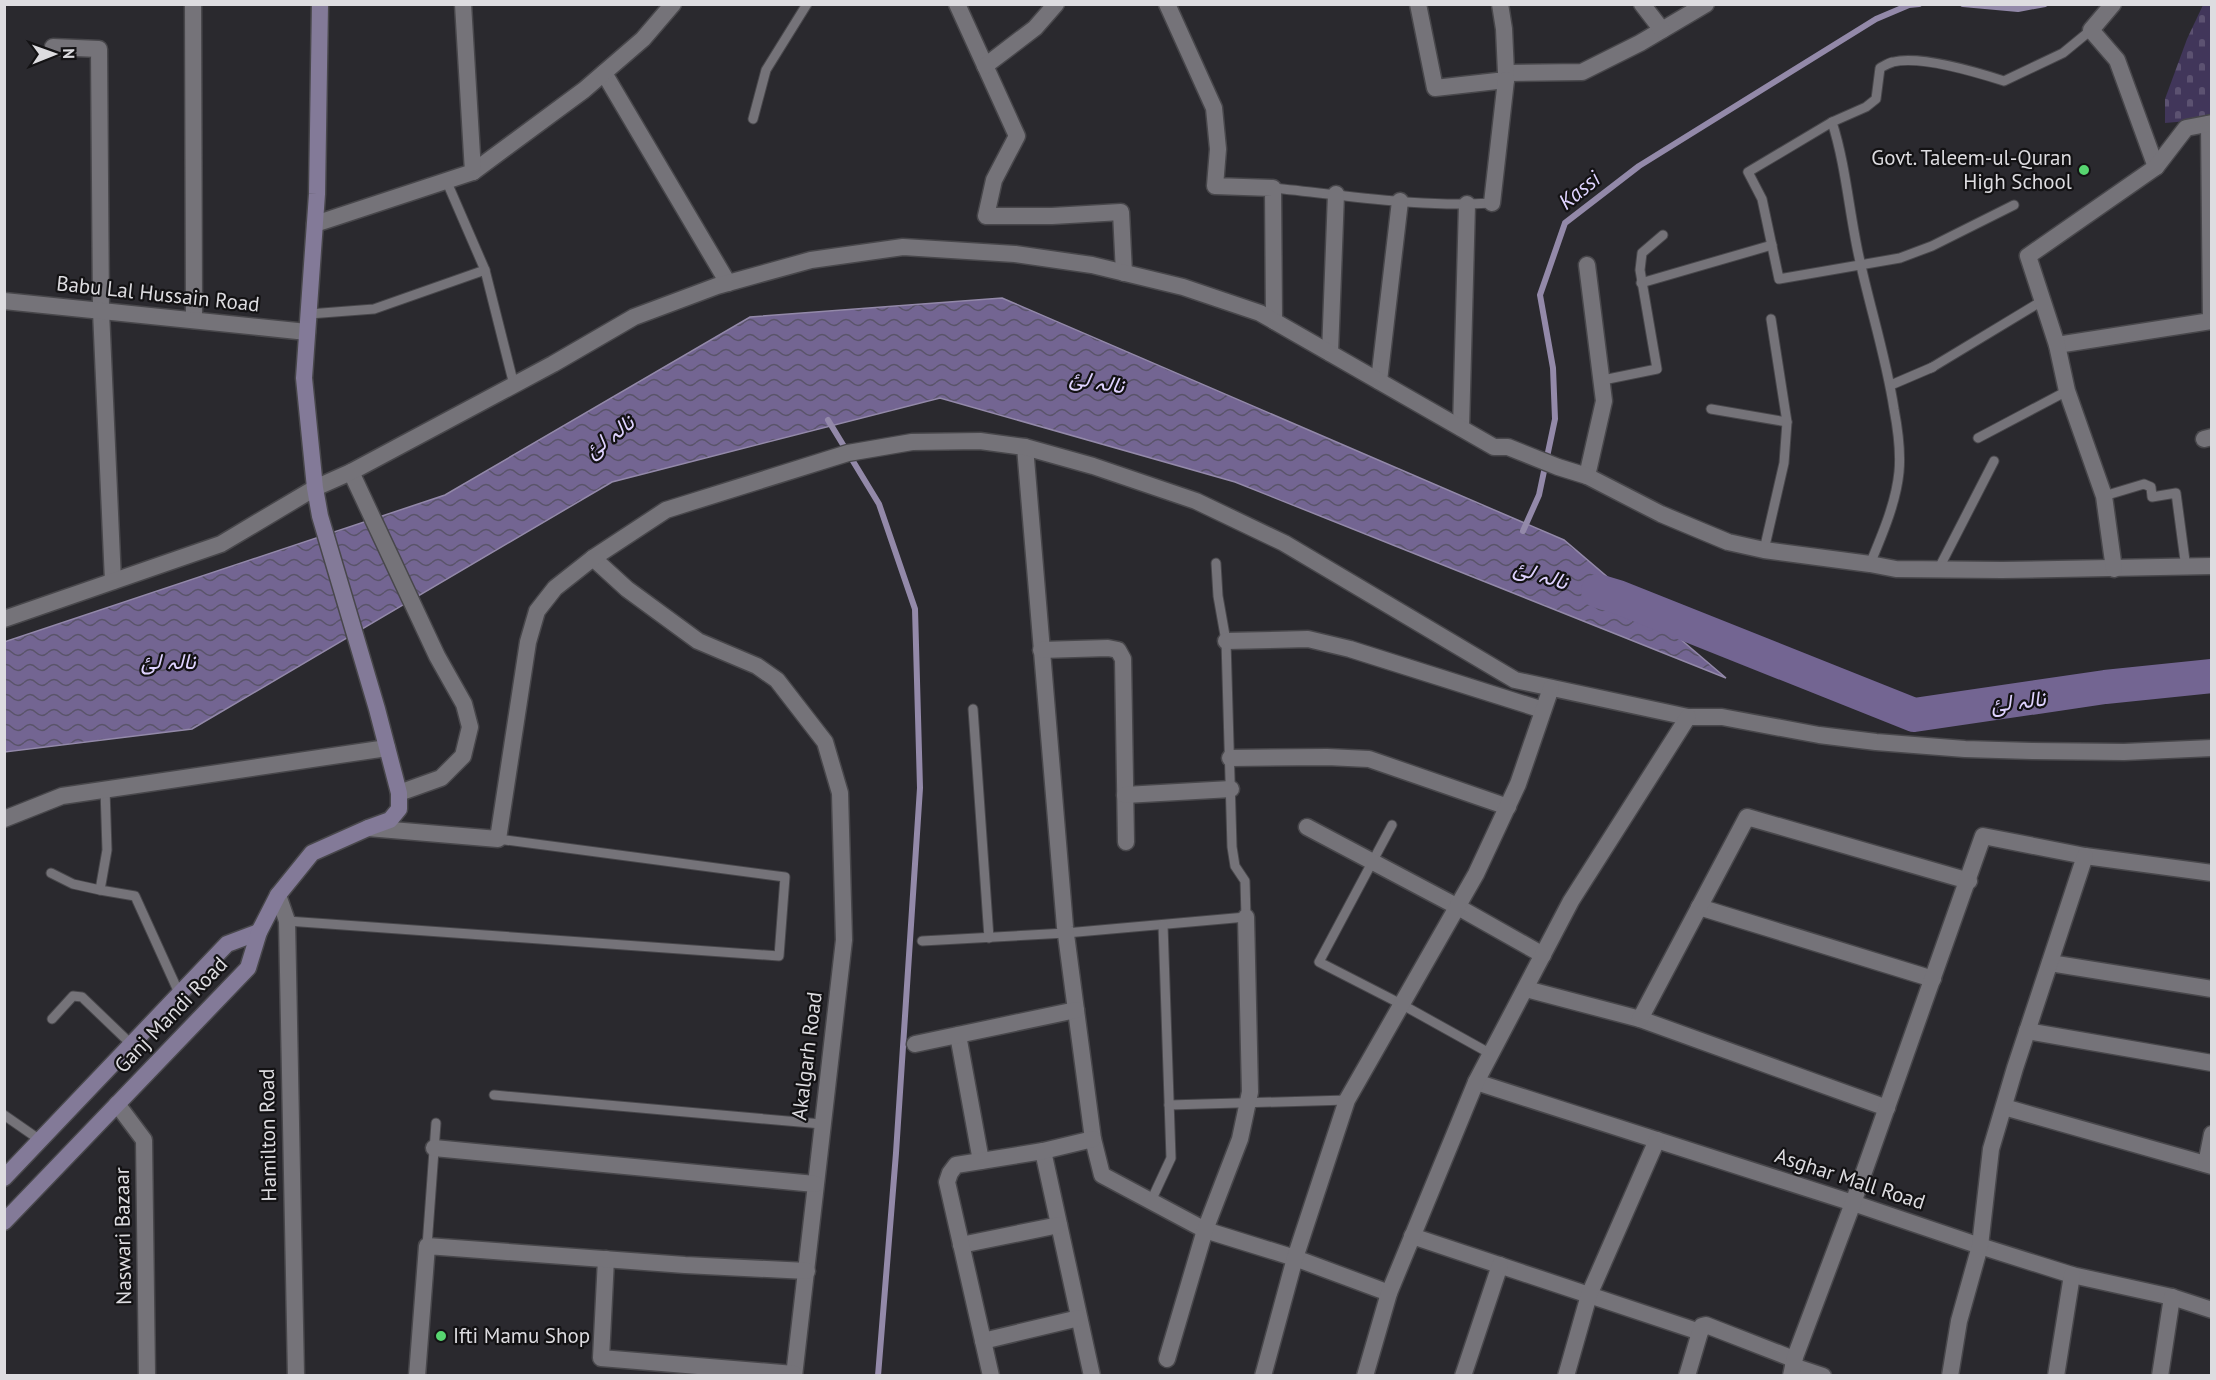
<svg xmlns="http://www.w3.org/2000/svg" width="2216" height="1380" viewBox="0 0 2216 1380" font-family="'PT Sans',Vazirmatn,sans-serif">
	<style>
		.cemetery { fill: url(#cemetery-stones) }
		.water { fill: url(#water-waves); stroke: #9389a9; stroke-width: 1.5 }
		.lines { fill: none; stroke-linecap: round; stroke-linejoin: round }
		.stream { stroke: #9389a9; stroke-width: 6 }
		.river { stroke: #736592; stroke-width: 34 }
		.service-casing { stroke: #48474b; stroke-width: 11 }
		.minor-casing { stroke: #48474b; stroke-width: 19 }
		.tertiary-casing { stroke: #48474b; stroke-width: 19 }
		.secondary-casing { stroke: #48474b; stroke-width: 19 }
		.service { stroke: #757379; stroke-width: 9 }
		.minor { stroke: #757379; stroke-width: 16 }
		.tertiary { stroke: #757379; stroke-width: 16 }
		.secondary { stroke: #837a98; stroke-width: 16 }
		.poi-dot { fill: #57d570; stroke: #131214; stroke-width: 2 }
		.labels { text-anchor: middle; stroke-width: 4.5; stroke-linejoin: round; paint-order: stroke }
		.poi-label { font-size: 21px; fill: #dddce0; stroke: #131214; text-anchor: end }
		.street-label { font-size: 21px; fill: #dddce0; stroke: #131214 }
		.water-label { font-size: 22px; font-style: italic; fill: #dfd3ff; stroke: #131214 }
	</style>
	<defs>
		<pattern id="cemetery-stones" width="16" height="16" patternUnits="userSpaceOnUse" patternTransform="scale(1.5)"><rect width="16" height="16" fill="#41365a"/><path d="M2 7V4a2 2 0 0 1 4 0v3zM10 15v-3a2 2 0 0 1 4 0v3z" fill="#5c5271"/></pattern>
		<pattern id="water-waves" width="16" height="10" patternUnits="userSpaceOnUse" patternTransform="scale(1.5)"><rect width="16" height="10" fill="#736592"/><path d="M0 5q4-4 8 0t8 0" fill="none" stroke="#5a546a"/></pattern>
	</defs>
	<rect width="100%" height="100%" fill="#2a292e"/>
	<polygon class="cemetery" points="2203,5 2211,5 2211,119 2165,123 2165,99 2187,39"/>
	<polygon class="water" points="1002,298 1564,540 1726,678 1235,482 940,398 612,482 192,729 5,752 4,642 445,495 750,317"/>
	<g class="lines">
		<g class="stream">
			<polyline points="1963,4 2018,9 2045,4"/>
			<polyline points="828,420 879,504 915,609 920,788 896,1153 878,1376"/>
			<polyline points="1523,531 1539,495 1555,419 1553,368 1540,295 1565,223 1639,166 1876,19 1909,5 1919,4"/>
		</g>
		<polyline class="river" points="1598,591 1618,597 1914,715 2105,687 2212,676"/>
		<g class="service-casing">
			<g id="service">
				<polyline points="753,119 766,70 807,4"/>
				<path d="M1832,122C1846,166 1849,212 1859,257C1870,308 1886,357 1894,409C1898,430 1901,451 1899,472C1896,503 1882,535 1870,564"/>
				<polyline points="446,180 485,270 514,385"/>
				<path d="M1273,188C1346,195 1420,208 1492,203"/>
				<path d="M2014,205L1932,246L1900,258L1779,279L1762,199L1748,172L1832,122L1866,107L1876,99L1880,68C1884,66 1888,63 1893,62C1921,55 1976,72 2004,81L2063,53L2091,30"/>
				<polyline points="1641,283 1772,245"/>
				<polyline points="309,314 374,309 485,270"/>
				<polyline points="1931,368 2042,301"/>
				<polyline points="1603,380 1657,369 1640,270 1642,253 1663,235"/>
				<polyline points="1891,385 1933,367"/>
				<polyline points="1711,409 1787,422"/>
				<polyline points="1978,438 2067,391"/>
				<polyline points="2104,496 2144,484 2151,487 2152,497 2176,493 2186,568"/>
				<polyline points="1764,550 1784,463 1787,422 1771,319"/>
				<polyline points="1938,570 1994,461"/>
				<polyline points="973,709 989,938"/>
				<polyline points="105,789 107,850 100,890 135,896 179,993"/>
				<polyline points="1392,825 1319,962 1401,1004 1491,1054"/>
				<polyline points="51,873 73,884 100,890"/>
				<polyline points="287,921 779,956 785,877 498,839"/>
				<polyline points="922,941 1066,933 1246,917 1245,881 1235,866 1232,847 1226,641 1218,596 1216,563"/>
				<polyline points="52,1019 73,996 82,997 131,1044"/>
				<polyline points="494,1095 822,1124"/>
				<polyline points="1169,1105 1347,1100"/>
				<polyline points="4,1115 40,1140"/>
				<polyline points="1151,1201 1171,1158 1163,925"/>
				<polyline points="427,1246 436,1123"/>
			</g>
		</g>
		<g class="minor-casing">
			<g id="minor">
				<polyline points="193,4 194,320"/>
				<polyline points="957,4 1017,136 994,180 986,216 1052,216 1121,212 1124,273"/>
				<polyline points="1167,4 1214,108 1218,149 1215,186 1273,188 1274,321"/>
				<polyline points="1418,4 1435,88 1506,80 1506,73 1582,72 1640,43 1706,4"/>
				<polyline points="1500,4 1504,29 1506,73"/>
				<polyline points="1642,4 1662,30"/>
				<polyline points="2113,4 2091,30 2117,60 2156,167"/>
				<polyline points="53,47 99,49 101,311 113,581"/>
				<polyline points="985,66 1035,28 1056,4"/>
				<polyline points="604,73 728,283"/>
				<polyline points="473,172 584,90 643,39 673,4"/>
				<polyline points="1492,203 1506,80"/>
				<polyline points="315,224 473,172 463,4"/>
				<polyline points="1587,265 1604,401 1587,476"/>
				<polyline points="4,301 307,332"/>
				<polyline points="2057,345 2211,321 2209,124"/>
				<polyline points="1330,353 1336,194"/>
				<polyline points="1379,381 1400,201"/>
				<polyline points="1461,428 1467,204"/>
				<polyline points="2204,439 2212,437"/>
				<polyline points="1025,447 1065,927 1093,1139 1102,1175 1205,1230 1295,1258 1389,1293"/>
				<polyline points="351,472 437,656 464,704 470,727 463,756 441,778 399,793"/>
				<polyline points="315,488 351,472 553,364 634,317 717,286 811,260 903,247 1015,254 1092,265 1183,287 1260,313 1494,447 1508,447 1558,467 1587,476 1661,514 1728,542 1764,550 1870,564 1896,569 2002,570 2212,566"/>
				<polyline points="593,558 627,589 698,641 757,666 777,680 825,742 840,793 844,940 794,1376"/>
				<polyline points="2114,569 2104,496 2067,391 2057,345 2028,256 2156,167 2186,128 2212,123"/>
				<polyline points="1226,641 1308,639 1350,649 1543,710"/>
				<polyline points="1041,650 1108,648 1118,650 1123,659 1126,842"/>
				<polyline points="1230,758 1327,757 1369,759 1508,807"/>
				<polyline points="1125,795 1231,789"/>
				<polyline points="4,819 62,796 387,748"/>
				<polyline points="1307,827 1458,907 1543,955"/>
				<polyline points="368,828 498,839 528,642 537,611 555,588 593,558 666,510 848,453 912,442 980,441 1025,447 1093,466 1196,501 1284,543 1515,680 1688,717 1722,717 1819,735 1876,742 1965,749 2032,751 2124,752 2212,748"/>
				<polyline points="1699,907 1933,979"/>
				<polyline points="2050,963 2212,989"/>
				<polyline points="1526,989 1640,1019 1887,1108"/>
				<polyline points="1640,1019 1747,817 1969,881"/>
				<polyline points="2027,1031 2212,1063"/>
				<polyline points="958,1035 981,1161"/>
				<polyline points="915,1044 1076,1010"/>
				<polyline points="1476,1082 1853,1203 1980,1246 2072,1275 2172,1297 2212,1310"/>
				<polyline points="117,1104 144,1140 147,1376"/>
				<polyline points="2004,1107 2212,1166"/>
				<polyline points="434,1148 815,1184"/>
				<polyline points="1043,1151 1092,1376"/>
				<polyline points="2206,1164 2212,1134"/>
				<polyline points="1412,1236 1700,1332"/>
				<polyline points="961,1245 1059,1225"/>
				<polyline points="606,1259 601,1358 794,1374"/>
				<polyline points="983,1341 1079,1318"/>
				<polyline points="1167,1359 1205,1230 1240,1139 1250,1092 1246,917"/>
				<polyline points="1793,1366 1823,1376"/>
				<polyline points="417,1376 427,1246 685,1265 807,1271"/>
				<polyline points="991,1376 947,1182 950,1173 956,1165 1043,1151 1093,1139"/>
				<polyline points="1263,1376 1295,1258 1347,1100 1476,874 1518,784 1551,688"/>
				<polyline points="1365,1376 1389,1293 1476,1082 1571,901 1688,717"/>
				<polyline points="1463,1376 1500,1265"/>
				<polyline points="1566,1376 1589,1295 1657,1140"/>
				<polyline points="1687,1376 1700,1332 1702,1326 1706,1325 1791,1358 1795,1357"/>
				<polyline points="1791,1376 1795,1357 1853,1203 1983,836 2085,856 2212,873"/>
				<polyline points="1950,1376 1959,1321 1980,1246 1991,1149 2015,1068 2085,856"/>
				<polyline points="2056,1376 2072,1275"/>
				<polyline points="2160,1376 2172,1297"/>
			</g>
		</g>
		<g class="tertiary-casing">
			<g id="tertiary">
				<polyline points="4,619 221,544 315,488"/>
				<polyline points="278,895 287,921 296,1376"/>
			</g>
		</g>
		<g class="secondary-casing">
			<g id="secondary">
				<polyline points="4,1178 227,944 259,932"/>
				<polyline points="4,1222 248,968 259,932 278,895 312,853 368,828 390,820 399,809 399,793 377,709 320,516 315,488 304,378 317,194 320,4"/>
			</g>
		</g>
		<use href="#service" class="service"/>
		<use href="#minor" class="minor"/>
		<use href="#tertiary" class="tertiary"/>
		<use href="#secondary" class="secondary"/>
	</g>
	<g class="poi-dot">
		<circle cx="2084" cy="170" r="6"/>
		<circle cx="441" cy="1336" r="6"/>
	</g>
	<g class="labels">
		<g class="poi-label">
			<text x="2072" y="165">Govt. Taleem-ul-Quran<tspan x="2072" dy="24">High School</tspan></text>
			<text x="453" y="1343" text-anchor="start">Ifti Mamu Shop</text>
		</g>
		<g class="street-label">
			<text transform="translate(158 294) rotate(6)" y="7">Babu Lal Hussain Road</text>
			<text transform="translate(171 1015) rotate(-46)" y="7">Ganj Mandi Road</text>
			<text transform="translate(807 1056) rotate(-83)" y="7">Akalgarh Road</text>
			<text transform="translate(268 1135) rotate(-91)" y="7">Hamilton Road</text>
			<text transform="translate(1850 1179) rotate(18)" y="7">Asghar Mall Road</text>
			<text transform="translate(123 1236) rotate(-91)" y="7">Naswari Bazaar</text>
		</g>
		<g class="water-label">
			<text transform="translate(1579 190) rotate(-39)" y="8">Kassi</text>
			<text transform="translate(1097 381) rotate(10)" y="8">نالہ لئ</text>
			<text transform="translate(609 436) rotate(-37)" y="8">نالہ لئ</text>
			<text transform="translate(1541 574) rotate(17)" y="8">نالہ لئ</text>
			<text x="168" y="669">نالہ لئ</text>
			<text transform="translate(2018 701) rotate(-7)" y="8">نالہ لئ</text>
		</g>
	</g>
	<rect width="2216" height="1380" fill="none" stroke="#dddce0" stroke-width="12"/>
	<g transform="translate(54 54) rotate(89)" stroke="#131214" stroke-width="4.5" paint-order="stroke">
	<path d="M0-4.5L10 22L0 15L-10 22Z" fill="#dddce0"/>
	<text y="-9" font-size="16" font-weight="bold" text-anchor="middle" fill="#dddce0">N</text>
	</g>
</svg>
